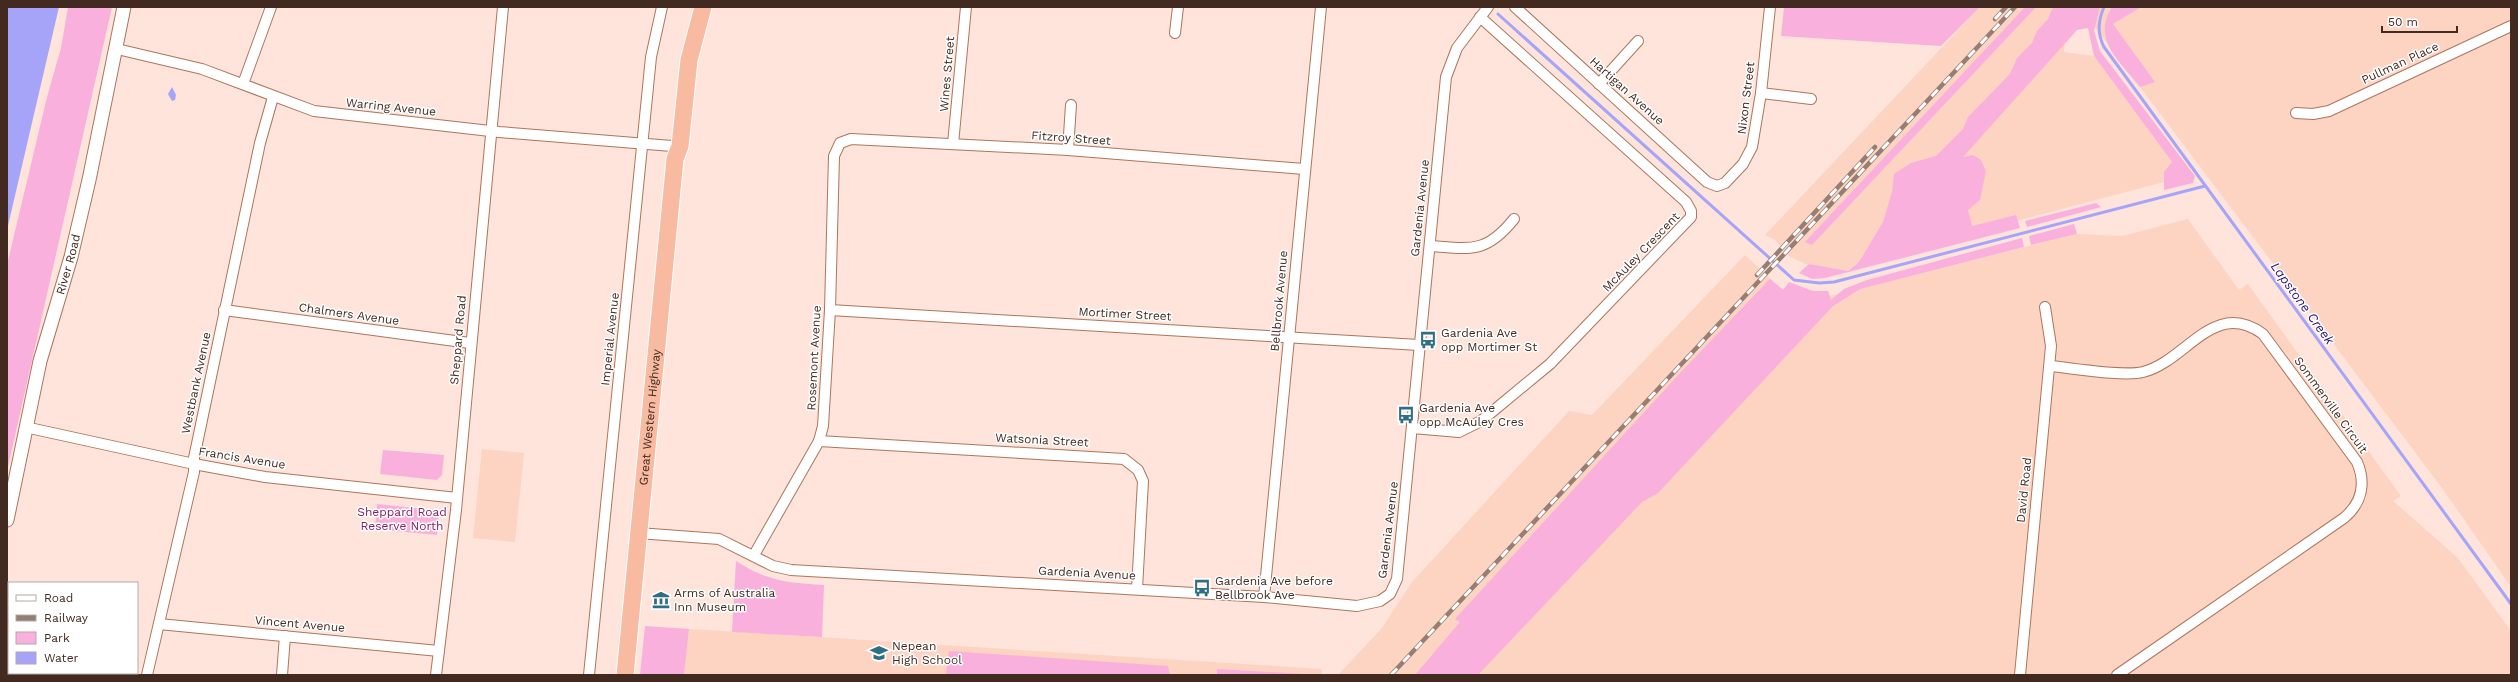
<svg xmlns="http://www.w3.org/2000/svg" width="2518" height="682" viewBox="0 0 2518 682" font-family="'Work Sans',sans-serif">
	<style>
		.built { fill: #fdd3c2 }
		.green { fill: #fab0dc }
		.water { fill: #a5a4f9 }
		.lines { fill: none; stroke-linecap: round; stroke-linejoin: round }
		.stream { stroke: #a5a4f9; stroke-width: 3 }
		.minor-casing { stroke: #ad755d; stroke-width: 12 }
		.tertiary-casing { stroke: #ad755d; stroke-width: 15 }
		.trunk-casing { stroke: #fff; stroke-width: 19 }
		.minor { stroke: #fff; stroke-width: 10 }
		.tertiary { stroke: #fff; stroke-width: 13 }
		.trunk { stroke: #f8baa0; stroke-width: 17 }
		.rail-casing { stroke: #977e74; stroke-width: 4.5 }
		.rail { stroke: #fff; stroke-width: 3; stroke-dasharray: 9; stroke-linecap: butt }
		.labels { text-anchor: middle; stroke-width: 3; stroke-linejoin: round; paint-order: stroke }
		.street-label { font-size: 12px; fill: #422a20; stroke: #fff }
		.poi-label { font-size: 12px; fill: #422a20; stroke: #fff; text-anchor: start }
		.park-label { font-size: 12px; fill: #822063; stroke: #fff }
		.water-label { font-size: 13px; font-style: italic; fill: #2b1575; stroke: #fff }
	</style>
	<rect width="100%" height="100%" fill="#fee4da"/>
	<g class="built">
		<polygon points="1980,7 2511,7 2511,587 2442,488 2080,7 2068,14 2064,52 2094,56 2183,177 1857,263 1848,271 1805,264 1789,256 1775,240 1765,235"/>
		<polygon points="2188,219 2239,290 2248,284 2401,496 2393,501 2458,558 2511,631 2511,675 1338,675 1382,628 1412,582 1569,411 1592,415 1745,255 1794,300 1822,298 2077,234 2122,236"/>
		<polygon points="482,449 524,453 515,542 473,538"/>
		<polygon points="689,629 1322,669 1322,675 684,675"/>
	</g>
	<g class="green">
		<polygon points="68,7 112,7 7,471 7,265 47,97 61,48"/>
		<polygon points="1784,7 1980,7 1941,46 1781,36"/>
		<polygon points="2025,7 2036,7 1812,245 1805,242"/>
		<polygon points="2053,7 2100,7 2094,31 2100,51 2195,176 2193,183 2164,190 2164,172 2172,162 2094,56 2088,28 2077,30 1963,157 1973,155 1981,160 1986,171 1980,200 1968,210 1972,226 2016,215 2020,228 1825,278 1812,279 1799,273 1809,264 1848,271 1859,262 1883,222 1892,192 1894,174 1911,163 1936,156 1963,129 1968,117 2010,74 2017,58 2032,43 2037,31 2048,19"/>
		<path d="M2112,7H2141L2113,24L2155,82L2140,87C2121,62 2091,40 2112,7Z"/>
		<polygon points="2096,203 2101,207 2027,227 2025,221"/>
		<polygon points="2074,224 2077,234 2031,245 2029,236"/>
		<polygon points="2022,238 2024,247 1860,289 1833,306 1658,493 1642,502 1478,675 1415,675 1460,622 1455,619 1679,374 1770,279 1783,290 1789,282 1813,291 1828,291 1831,300 1844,289 1867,280"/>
		<polygon points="383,450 444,455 442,475 437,480 380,474"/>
		<polygon points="377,504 434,510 439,516 437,535 375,529"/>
		<path d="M736,561C766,581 789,583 824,585L822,637L732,632Z"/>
		<polygon points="645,626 689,629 684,675 640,675"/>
		<polygon points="949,651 1168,666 1170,675 946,675"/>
		<polygon points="1217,669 1305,674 1305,675 1217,675"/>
	</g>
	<g class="water">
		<polygon points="7,7 59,7 7,230"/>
		<polygon points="172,87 176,95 175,100 172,101 168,94"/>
	</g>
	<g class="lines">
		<g class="stream">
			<path d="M2104,7C2098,21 2097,33 2104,47L2511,604"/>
			<polyline points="1498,14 1794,280 1819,283 1834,282 2205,186"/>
		</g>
		<g class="minor-casing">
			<g id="minor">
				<polyline points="1515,7 1707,182 1717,186 1725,183 1743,164 1752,147 1761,93 1770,7"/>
				<polyline points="1175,33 1178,7"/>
				<polyline points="117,49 202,69 314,111 499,132 672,146"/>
				<polyline points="243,84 271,7"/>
				<polyline points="1599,84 1638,41"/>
				<polyline points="1761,93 1811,99"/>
				<polyline points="2296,113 2313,114 2329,111 2511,26"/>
				<polyline points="953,144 966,7"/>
				<polyline points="1068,150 1071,105"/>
				<path d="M1430,246C1470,249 1486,254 1514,219"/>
				<polyline points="224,310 470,343"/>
				<polyline points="830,310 1419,345"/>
				<path d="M2050,366C2072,368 2124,377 2143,372C2187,361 2213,298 2263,334L2357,462C2366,483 2362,503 2344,518L2117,675"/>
				<polyline points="25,427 194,464 265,477 457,498"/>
				<polyline points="1412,428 1459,432 1481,421 1550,364 1691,217 1691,211 1686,202 1480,17"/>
				<polyline points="819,441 1124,459 1138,470 1143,481 1137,589"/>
				<polyline points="638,533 719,539 773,566 791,570 1264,597 1357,606 1380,601 1390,594 1397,579 1446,77 1457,48 1488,7"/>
				<polyline points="754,555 819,441 823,426 830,310 834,156 840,143 851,139 1068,150 1304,169"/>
				<polyline points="1264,597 1321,7"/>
				<polyline points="159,624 439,651"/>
				<polyline points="147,675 194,472 194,458 260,143 273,97"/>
				<polyline points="282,675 285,636"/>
				<polyline points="436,675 456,510 503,7"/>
				<polyline points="589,675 651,57 662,7"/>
				<polyline points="2020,675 2051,346 2045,307"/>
			</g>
		</g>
		<g class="tertiary-casing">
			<g id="tertiary">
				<path id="s1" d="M7,520L40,361L71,257L89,180L124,7"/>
			</g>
		</g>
		<g class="trunk-casing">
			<g id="trunk">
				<path id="s2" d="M625,675L675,159L680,146L689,60L703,7"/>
			</g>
		</g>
		<use href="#minor" class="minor"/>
		<use href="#tertiary" class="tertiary"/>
		<use href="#trunk" class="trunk"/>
		<g class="rail-casing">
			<g id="rail">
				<polyline points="1995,19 2006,7"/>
				<polyline points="1757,275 1875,147"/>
				<polyline points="1391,675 2015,7"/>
			</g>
		</g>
		<use href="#rail" class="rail"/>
	</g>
	<defs>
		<g id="bus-bare" transform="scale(1.38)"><path d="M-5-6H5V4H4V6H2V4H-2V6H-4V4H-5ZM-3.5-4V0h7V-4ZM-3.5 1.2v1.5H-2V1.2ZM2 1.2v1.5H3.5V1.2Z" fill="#306e84" stroke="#fff" stroke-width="2.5" paint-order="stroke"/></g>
		<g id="museum-bare" transform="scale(1.38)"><path d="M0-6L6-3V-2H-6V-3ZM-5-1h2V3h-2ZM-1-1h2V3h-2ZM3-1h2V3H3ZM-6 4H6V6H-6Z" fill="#306e84" stroke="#fff" stroke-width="2.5" paint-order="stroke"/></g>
		<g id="school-bare" transform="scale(1.38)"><path d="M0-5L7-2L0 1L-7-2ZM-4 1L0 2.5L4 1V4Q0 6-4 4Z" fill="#306e84" stroke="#fff" stroke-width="2.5" paint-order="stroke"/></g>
	</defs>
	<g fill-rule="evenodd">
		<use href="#bus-bare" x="1428" y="340"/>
		<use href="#bus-bare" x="1406" y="415"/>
		<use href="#bus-bare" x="1202" y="588"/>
		<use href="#museum-bare" x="661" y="600"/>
		<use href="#school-bare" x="879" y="653"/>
	</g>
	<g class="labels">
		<g class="street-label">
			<text transform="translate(2400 63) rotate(-25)" y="4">Pullman Place</text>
			<text transform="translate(947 74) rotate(-85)" y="4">Wines Street</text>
			<text transform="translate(1627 91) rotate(42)" y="4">Hartigan Avenue</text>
			<text transform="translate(1746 98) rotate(-83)" y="4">Nixon Street</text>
			<text transform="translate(391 107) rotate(6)" y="4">Warring Avenue</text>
			<text transform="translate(1071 138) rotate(4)" y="4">Fitzroy Street</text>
			<text transform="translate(1420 208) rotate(-84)" y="4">Gardenia Avenue</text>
			<text transform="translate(1641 252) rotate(-46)" y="4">McAuley Crescent</text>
			<text dy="4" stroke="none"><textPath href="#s1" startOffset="263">River Road</textPath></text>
			<text transform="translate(1279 301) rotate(-85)" y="4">Bellbrook Avenue</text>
			<text transform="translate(349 314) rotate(8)" y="4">Chalmers Avenue</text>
			<text transform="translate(1125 314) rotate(3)" y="4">Mortimer Street</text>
			<text transform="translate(610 339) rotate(-84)" y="4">Imperial Avenue</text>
			<text transform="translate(458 340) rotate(-85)" y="4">Sheppard Road</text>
			<text transform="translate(814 358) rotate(-87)" y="4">Rosemont Avenue</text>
			<text transform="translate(196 383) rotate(-78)" y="4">Westbank Avenue</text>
			<text transform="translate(2331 405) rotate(54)" y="4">Sommerville Circuit</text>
			<text dy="4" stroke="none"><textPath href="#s2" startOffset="259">Great Western Highway</textPath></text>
			<text transform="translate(1042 440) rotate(3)" y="4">Watsonia Street</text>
			<text transform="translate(242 458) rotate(9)" y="4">Francis Avenue</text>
			<text transform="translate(2024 490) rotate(-84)" y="4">David Road</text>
			<text transform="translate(1388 530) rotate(-83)" y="4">Gardenia Avenue</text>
			<text transform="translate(1087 573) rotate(3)" y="4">Gardenia Avenue</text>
			<text transform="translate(300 624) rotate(5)" y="4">Vincent Avenue</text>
		</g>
		<g class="poi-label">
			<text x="1441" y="337">Gardenia Ave<tspan x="1441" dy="14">opp Mortimer St</tspan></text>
			<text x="1419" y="412">Gardenia Ave<tspan x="1419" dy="14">opp McAuley Cres</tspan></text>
			<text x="1215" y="585">Gardenia Ave before<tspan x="1215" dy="14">Bellbrook Ave</tspan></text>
			<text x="674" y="597">Arms of Australia<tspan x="674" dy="14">Inn Museum</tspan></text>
			<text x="892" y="650">Nepean<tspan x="892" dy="14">High School</tspan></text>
		</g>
		<g class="park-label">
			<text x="402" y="516">Sheppard Road<tspan x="402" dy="14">Reserve North</tspan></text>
		</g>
		<g class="water-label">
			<text transform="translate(2303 303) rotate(54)" y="5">Lapstone Creek</text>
		</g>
	</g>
	<rect width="2518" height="682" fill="none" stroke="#422a20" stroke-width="16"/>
	<rect x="8" y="582" width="130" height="92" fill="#ffffff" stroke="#b3aaa6"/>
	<rect x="16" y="595" width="20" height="6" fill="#ffffff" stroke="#b3aaa6"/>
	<text x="44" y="602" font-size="12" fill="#422a20">Road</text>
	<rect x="16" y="615" width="20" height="6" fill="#977e74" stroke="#b3aaa6"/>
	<text x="44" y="622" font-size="12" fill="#422a20">Railway</text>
	<rect x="16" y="632" width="20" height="12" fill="#fab0dc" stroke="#b3aaa6"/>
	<text x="44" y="642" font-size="12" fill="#422a20">Park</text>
	<rect x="16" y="652" width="20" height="12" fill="#a5a4f9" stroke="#b3aaa6"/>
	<text x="44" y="662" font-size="12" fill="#422a20">Water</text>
	<path d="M2382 26v6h75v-6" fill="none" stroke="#422a20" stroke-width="2"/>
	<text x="2388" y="26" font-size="12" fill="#422a20" stroke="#ffffff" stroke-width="3" paint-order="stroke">50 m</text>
</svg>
